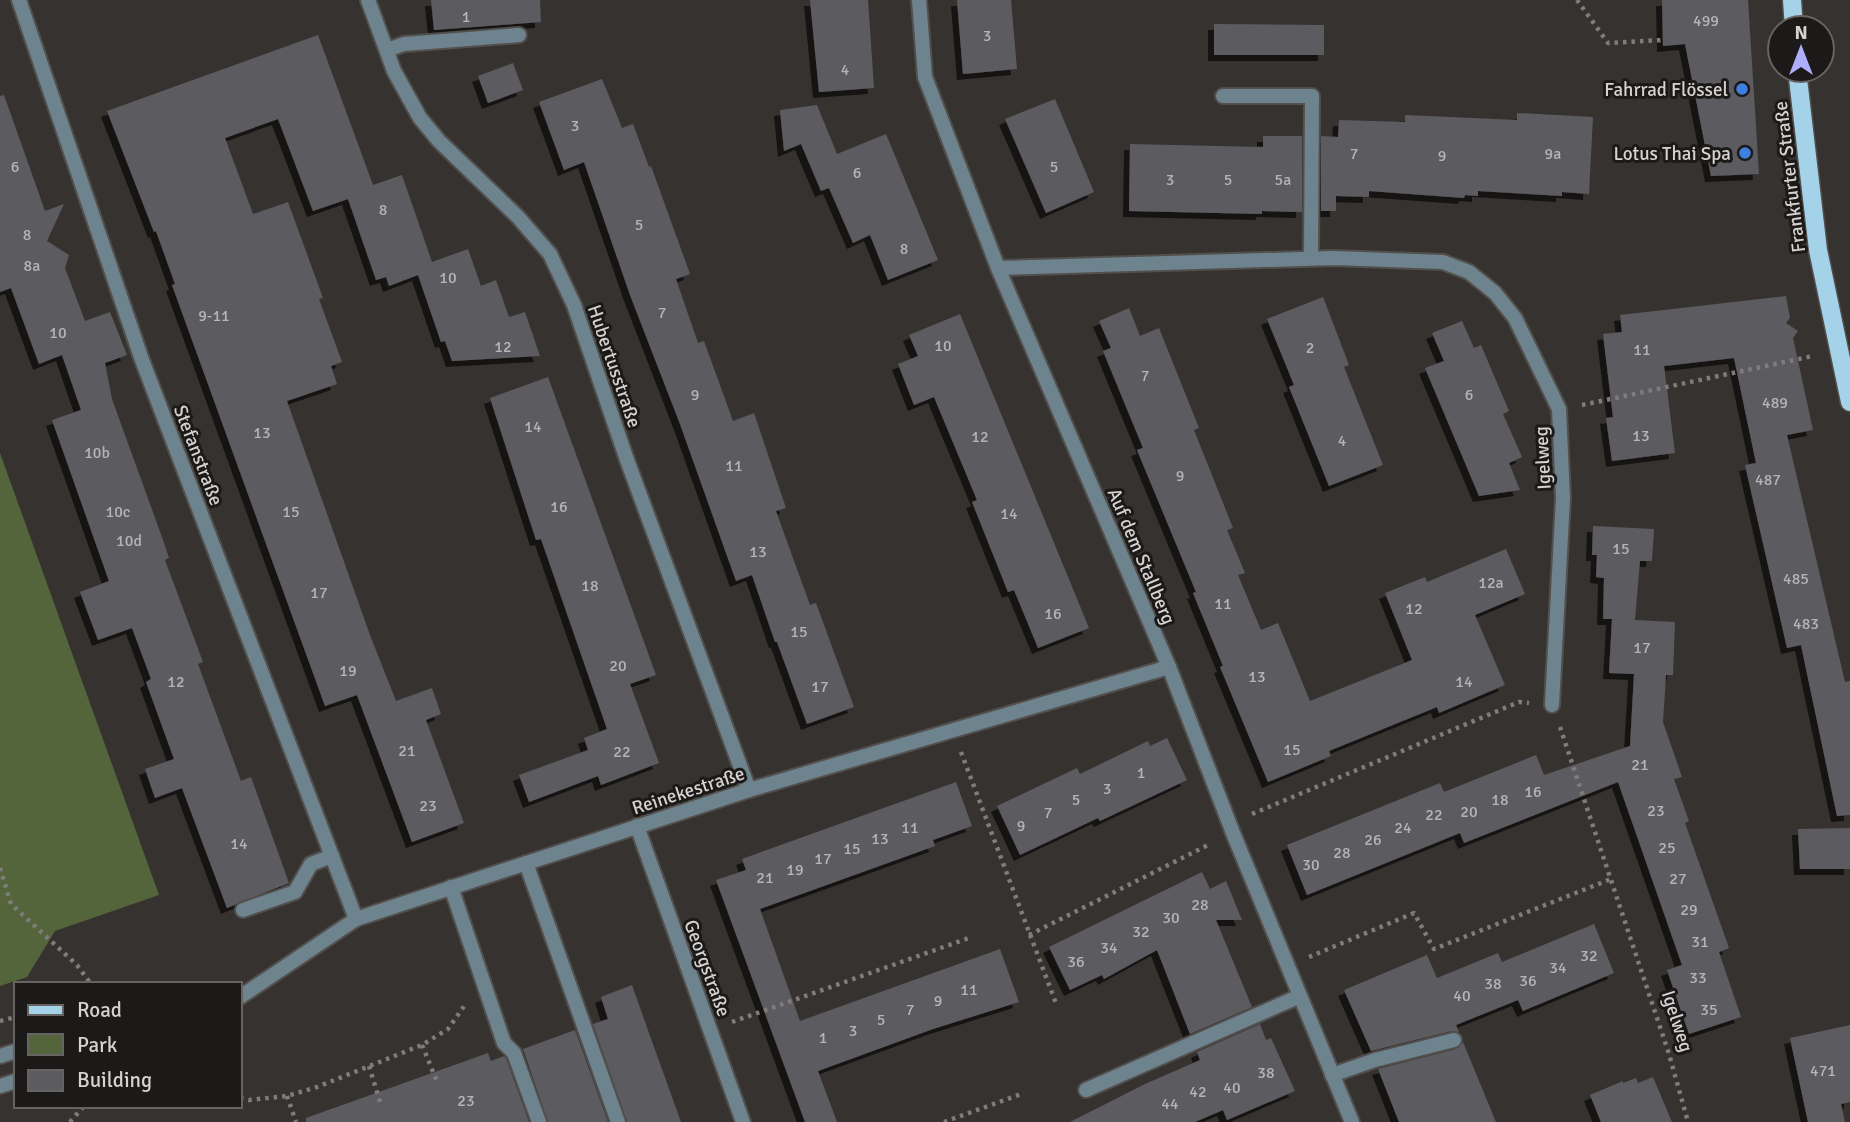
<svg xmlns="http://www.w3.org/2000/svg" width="1850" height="1122" viewBox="0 0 1850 1122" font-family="Signika,sans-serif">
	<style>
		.green { fill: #54653c }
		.building { fill: #5b5b60; filter: url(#shadow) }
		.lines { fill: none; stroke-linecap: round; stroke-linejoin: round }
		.lane-casing { stroke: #534f4d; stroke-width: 18 }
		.street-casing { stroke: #534f4d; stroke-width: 18 }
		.primary-casing { stroke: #534f4d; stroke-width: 21 }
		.path { stroke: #807c7b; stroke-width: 4.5; stroke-dasharray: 3.5 5; stroke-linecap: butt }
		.lane { stroke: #6d838e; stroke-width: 14 }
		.street { stroke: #6d838e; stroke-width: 14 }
		.primary { stroke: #a4d2e9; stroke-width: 18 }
		.shop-dot { fill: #3f7fe0; stroke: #1c1a19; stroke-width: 2.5 }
		.labels { text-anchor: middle; stroke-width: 6; stroke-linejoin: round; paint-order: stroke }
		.number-label { font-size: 16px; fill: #b6b4b5 }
		.poi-label { font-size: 19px; fill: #d5d2d1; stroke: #1c1a19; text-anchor: end }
		.street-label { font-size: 19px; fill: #d5d2d1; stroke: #1c1a19 }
	</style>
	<defs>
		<filter id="shadow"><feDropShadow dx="-6" dy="6" stdDeviation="0" flood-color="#0009"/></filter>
	</defs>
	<rect width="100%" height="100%" fill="#363230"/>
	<polygon class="green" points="0,453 159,895 55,931 27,977 0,986"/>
	<g class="building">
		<polygon points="431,0 540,0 541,22 434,30"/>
		<polygon points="810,0 868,0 874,88 819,92"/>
		<polygon points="957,0 1011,0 1017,69 963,74"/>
		<polygon points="1662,0 1748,0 1759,174 1711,176 1685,44 1663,46"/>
		<polygon points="1214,24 1324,25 1324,55 1214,55"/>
		<polygon points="318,35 373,185 402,175 432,262 468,249 481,286 496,280 509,317 525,312 540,356 452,361 445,341 441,342 418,275 389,286 386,277 376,280 348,199 313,211 278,119 225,138 253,214 288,202 323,298 319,299 342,362 331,366 337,384 287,401 370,635 396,701 432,688 441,714 426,720 464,823 412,842 357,695 325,706 172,285 175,284 156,231 154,232 107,111"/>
		<polygon points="513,63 523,90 488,103 478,76"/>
		<polygon points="602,79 622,128 633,124 649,167 651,166 690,274 676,279 698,343 704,341 733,421 754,413 786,508 776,511 810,605 816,603 854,707 807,724 777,642 775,642 752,575 736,581 680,424 630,295 584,162 564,170 539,102"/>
		<polygon points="4,95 45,211 64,204 47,241 69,255 65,268 85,321 110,312 127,355 105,363 112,399 163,540 169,558 165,560 203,662 198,664 241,781 251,777 289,883 227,908 182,788 155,798 145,769 174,759 146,682 151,679 132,628 98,640 80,592 109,581 52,420 81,410 62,355 39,364 11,288 0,292 0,96"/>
		<polygon points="1055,99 1094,192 1046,213 1005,119"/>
		<polygon points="817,105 837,154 886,134 938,260 888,280 870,235 853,243 829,188 821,191 801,144 784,151 780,110"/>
		<polygon points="1517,113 1593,117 1589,194 1562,192 1562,196 1478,191 1478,196 1465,195 1464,198 1369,191 1369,197 1336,196 1336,211 1321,211 1321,136 1338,137 1339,120 1405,122 1405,115 1517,120"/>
		<polygon points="1263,136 1302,136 1302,212 1262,211 1262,214 1129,211 1130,144 1263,147"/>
		<polygon points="1786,296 1790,318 1786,323 1798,331 1793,338 1813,430 1787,435 1845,682 1850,681 1850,815 1837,816 1801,645 1787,648 1745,465 1756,463 1734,358 1664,366 1675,453 1612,461 1606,418 1613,417 1603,334 1622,332 1620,315"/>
		<polygon points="1323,297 1349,365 1344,367 1383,465 1329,486 1289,387 1294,385 1267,319"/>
		<polygon points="1129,308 1140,336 1159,328 1199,428 1194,430 1233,528 1227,530 1245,573 1238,575 1261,630 1278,623 1310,701 1412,660 1385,593 1425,577 1427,582 1506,549 1525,594 1475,615 1505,685 1439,713 1437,707 1329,751 1331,756 1268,782 1220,667 1223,666 1193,593 1196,592 1137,450 1143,448 1103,351 1111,348 1099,321"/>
		<polygon points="960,314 1089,628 1038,648 1014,590 1008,592 972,502 977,500 934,397 914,405 898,364 918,356 909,335"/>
		<polygon points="1462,321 1474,348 1481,345 1509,411 1503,414 1522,457 1509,463 1520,490 1479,496 1425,368 1444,361 1432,333"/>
		<polygon points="548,377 656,675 630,684 659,763 601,785 598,776 529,802 519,775 588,750 584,738 607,729 541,539 536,540 490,398"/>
		<polygon points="1593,526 1654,529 1652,561 1640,561 1635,620 1675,622 1673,675 1666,675 1663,722 1682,777 1674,779 1689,821 1685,823 1729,948 1719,952 1741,1017 1689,1034 1667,970 1682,965 1618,782 1464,843 1460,833 1307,895 1287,845 1440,783 1444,792 1536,755 1544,775 1630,746 1634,674 1609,673 1612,619 1603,619 1604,578 1596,577 1597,555 1592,555"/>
		<polygon points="1167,738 1187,780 1100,821 1098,818 1020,855 997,806 1077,768 1080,774 1148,741 1150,746"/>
		<polygon points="956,782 972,826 933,840 935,846 760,909 800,1021 1000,949 1019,1002 933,1029 818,1071 837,1122 805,1122 716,880 746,870 742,859"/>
		<polygon points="1850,828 1850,869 1800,869 1798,829"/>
		<polygon points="1202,872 1210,889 1226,881 1242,920 1216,920 1252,1007 1190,1034 1157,950 1104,979 1102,975 1070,990 1049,947"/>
		<polygon points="1594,924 1614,973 1523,1011 1518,1000 1456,1025 1459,1032 1452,1031 1371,1051 1344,990 1427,955 1437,978 1498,953 1502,962"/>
		<polygon points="632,985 650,1036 681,1122 627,1122 593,1024 608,1019 601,997"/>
		<polygon points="1260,1024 1266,1040 1271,1038 1295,1091 1227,1120 1223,1110 1195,1122 1070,1122 1145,1084 1200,1060 1197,1052"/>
		<polygon points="1850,1025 1850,1102 1841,1104 1845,1122 1808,1122 1790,1038"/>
		<polygon points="575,1030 608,1122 548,1122 523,1049"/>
		<polygon points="1463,1042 1496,1122 1399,1122 1378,1069 1456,1049"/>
		<polygon points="488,1053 491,1061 504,1056 506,1058 529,1122 306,1122 306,1118"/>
		<polygon points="1653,1077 1672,1122 1601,1122 1590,1095 1623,1081 1623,1083 1636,1078 1638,1083"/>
	</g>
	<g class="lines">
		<g class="lane-casing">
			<g id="lane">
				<polyline points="387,50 404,44 519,35"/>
				<polyline points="1223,96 1312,96 1311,258"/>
				<polyline points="526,863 618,1122"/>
				<polyline points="451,887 504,1043 514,1053 539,1122"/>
				<polyline points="243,910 295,892 311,864 332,856"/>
				<polyline points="0,1056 16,1051"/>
				<polyline points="1332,1075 1375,1060 1454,1040"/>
				<polyline points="0,1086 16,1081"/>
				<polyline points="1086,1090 1300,996"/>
			</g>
		</g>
		<g class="street-casing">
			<g id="street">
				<polyline points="19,0 142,360 356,919"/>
				<polyline points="368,0 394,71 420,118 439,141 518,217 550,254 574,305 627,460 749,790"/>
				<polyline points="919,0 925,77 998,268 1169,667 1233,833 1352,1122"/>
				<polyline points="998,268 1334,258 1443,262 1469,272 1495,293 1515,318 1559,409 1563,498 1552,705"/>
				<polyline points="637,826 743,1122"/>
				<polyline points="240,997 356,919 749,790 1169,667"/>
			</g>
		</g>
		<g class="primary-casing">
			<g id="primary">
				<polyline points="1792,0 1794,28"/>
				<polyline points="1797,70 1818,250 1850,402"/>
			</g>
		</g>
		<g class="path">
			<polyline points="1577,0 1608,43 1663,40"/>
			<polyline points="1582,405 1813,356"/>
			<polyline points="1560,727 1669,1054 1688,1122"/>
			<polyline points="961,752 1057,1006"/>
			<polyline points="1252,814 1519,702 1529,703"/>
			<polyline points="0,868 11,904 77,965 91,984"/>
			<polyline points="1029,935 1210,844"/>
			<polyline points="1309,957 1414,913 1434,949 1611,879"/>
			<polyline points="0,1021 16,1017"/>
			<polyline points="732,1022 969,938"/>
			<polyline points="422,1045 438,1084"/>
			<polyline points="369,1066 381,1105"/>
			<polyline points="287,1096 296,1122"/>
			<polyline points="240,1098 249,1100 287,1096 317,1087 422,1045 448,1029 465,1005"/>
			<polyline points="70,1122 84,1106"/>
			<polyline points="944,1122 1024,1093"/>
		</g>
		<use href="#lane" class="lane"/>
		<use href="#street" class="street"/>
		<use href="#primary" class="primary"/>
	</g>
	<g class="shop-dot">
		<circle cx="1742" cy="89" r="7"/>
		<circle cx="1745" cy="153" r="7"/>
	</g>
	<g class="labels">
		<g class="number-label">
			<text x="466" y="22">1</text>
			<text x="1706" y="26">499</text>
			<text x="987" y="41">3</text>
			<text x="845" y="75">4</text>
			<text x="575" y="131">3</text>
			<text x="1354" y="159">7</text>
			<text x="1553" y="159">9a</text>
			<text x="1442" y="161">9</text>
			<text x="15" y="172">6</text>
			<text x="1054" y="172">5</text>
			<text x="857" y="178">6</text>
			<text x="1170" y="185">3</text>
			<text x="1228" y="185">5</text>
			<text x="1283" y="185">5a</text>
			<text x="383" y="215">8</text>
			<text x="639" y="230">5</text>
			<text x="27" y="240">8</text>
			<text x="904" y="254">8</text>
			<text x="32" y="271">8a</text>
			<text x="448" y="283">10</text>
			<text x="662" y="318">7</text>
			<text x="214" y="321">9-11</text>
			<text x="58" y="338">10</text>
			<text x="943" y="351">10</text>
			<text x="503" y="352">12</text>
			<text x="1310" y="353">2</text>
			<text x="1642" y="355">11</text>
			<text x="1145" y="381">7</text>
			<text x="695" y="400">9</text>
			<text x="1469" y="400">6</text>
			<text x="1775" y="408">489</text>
			<text x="533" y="432">14</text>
			<text x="262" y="438">13</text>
			<text x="1641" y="441">13</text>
			<text x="980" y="442">12</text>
			<text x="1342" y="446">4</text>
			<text x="97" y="458">10b</text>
			<text x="734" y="471">11</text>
			<text x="1180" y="481">9</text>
			<text x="1768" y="485">487</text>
			<text x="559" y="512">16</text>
			<text x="118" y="517">10c</text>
			<text x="291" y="517">15</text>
			<text x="1009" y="519">14</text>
			<text x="129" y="546">10d</text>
			<text x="1621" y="554">15</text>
			<text x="758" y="557">13</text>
			<text x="1796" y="584">485</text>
			<text x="1491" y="588">12a</text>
			<text x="590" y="591">18</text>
			<text x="319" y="598">17</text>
			<text x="1223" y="609">11</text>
			<text x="1414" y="614">12</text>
			<text x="1053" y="619">16</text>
			<text x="1806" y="629">483</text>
			<text x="799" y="637">15</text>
			<text x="1642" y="653">17</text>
			<text x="618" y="671">20</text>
			<text x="348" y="676">19</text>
			<text x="1257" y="682">13</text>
			<text x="176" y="687">12</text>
			<text x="1464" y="687">14</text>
			<text x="820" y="692">17</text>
			<text x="1292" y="755">15</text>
			<text x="407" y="756">21</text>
			<text x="622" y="757">22</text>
			<text x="1640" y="770">21</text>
			<text x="1141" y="778">1</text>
			<text x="1107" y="794">3</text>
			<text x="1533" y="797">16</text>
			<text x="1076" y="805">5</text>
			<text x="1500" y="805">18</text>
			<text x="428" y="811">23</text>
			<text x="1656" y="816">23</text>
			<text x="1469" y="817">20</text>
			<text x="1048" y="818">7</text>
			<text x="1434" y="820">22</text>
			<text x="1021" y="831">9</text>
			<text x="910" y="833">11</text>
			<text x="1403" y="833">24</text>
			<text x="880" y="844">13</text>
			<text x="1373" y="845">26</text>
			<text x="239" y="849">14</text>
			<text x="1667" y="853">25</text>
			<text x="852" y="854">15</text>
			<text x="1342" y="858">28</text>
			<text x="823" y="864">17</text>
			<text x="1311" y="870">30</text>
			<text x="795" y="875">19</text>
			<text x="765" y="883">21</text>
			<text x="1678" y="884">27</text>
			<text x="1200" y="910">28</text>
			<text x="1689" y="915">29</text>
			<text x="1171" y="923">30</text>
			<text x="1141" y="937">32</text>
			<text x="1700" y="947">31</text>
			<text x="1109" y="953">34</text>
			<text x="1589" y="961">32</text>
			<text x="1076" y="967">36</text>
			<text x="1558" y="973">34</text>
			<text x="1698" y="983">33</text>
			<text x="1528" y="986">36</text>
			<text x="1493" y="989">38</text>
			<text x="969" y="995">11</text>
			<text x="1462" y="1001">40</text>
			<text x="938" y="1006">9</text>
			<text x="910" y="1015">7</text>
			<text x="1709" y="1015">35</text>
			<text x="881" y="1025">5</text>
			<text x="853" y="1036">3</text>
			<text x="823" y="1043">1</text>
			<text x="1823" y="1076">471</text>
			<text x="1266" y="1078">38</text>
			<text x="1232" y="1093">40</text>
			<text x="1198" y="1097">42</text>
			<text x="466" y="1106">23</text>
			<text x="1170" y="1109">44</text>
		</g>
		<g class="poi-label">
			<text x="1728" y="96">Fahrrad Flössel</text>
			<text x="1731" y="160">Lotus Thai Spa</text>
		</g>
		<g class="street-label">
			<text transform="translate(1789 177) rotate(-97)" y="7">Frankfurter Straße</text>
			<text transform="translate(615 366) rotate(71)" y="7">Hubertusstraße</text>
			<text transform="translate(199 455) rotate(69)" y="7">Stefanstraße</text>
			<text transform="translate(1542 458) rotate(-93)" y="7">Igelweg</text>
			<text transform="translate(1142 556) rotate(67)" y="7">Auf dem Stallberg</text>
			<text transform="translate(688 790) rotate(-18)" y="7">Reinekestraße</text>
			<text transform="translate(708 968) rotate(70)" y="7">Georgstraße</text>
			<text transform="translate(1678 1021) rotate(72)" y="7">Igelweg</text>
		</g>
	</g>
	<rect x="14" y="982" width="228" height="126" fill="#1c1a19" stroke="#666463" stroke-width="2"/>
	<rect x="28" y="1005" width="35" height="10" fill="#a4d2e9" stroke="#666463" stroke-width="2"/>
	<text x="77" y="1017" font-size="21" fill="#d5d2d1">Road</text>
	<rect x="28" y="1034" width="35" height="21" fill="#54653c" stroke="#666463" stroke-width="2"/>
	<text x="77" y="1052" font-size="21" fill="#d5d2d1">Park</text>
	<rect x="28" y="1070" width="35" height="21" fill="#5b5b60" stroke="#666463" stroke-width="2"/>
	<text x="77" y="1087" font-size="21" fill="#d5d2d1">Building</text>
	<g transform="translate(1801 49)"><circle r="33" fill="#1c1a19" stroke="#666463" stroke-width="2"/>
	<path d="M0-5L12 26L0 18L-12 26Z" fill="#afaefa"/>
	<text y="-10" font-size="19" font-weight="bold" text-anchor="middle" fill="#d5d2d1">N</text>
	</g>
</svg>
